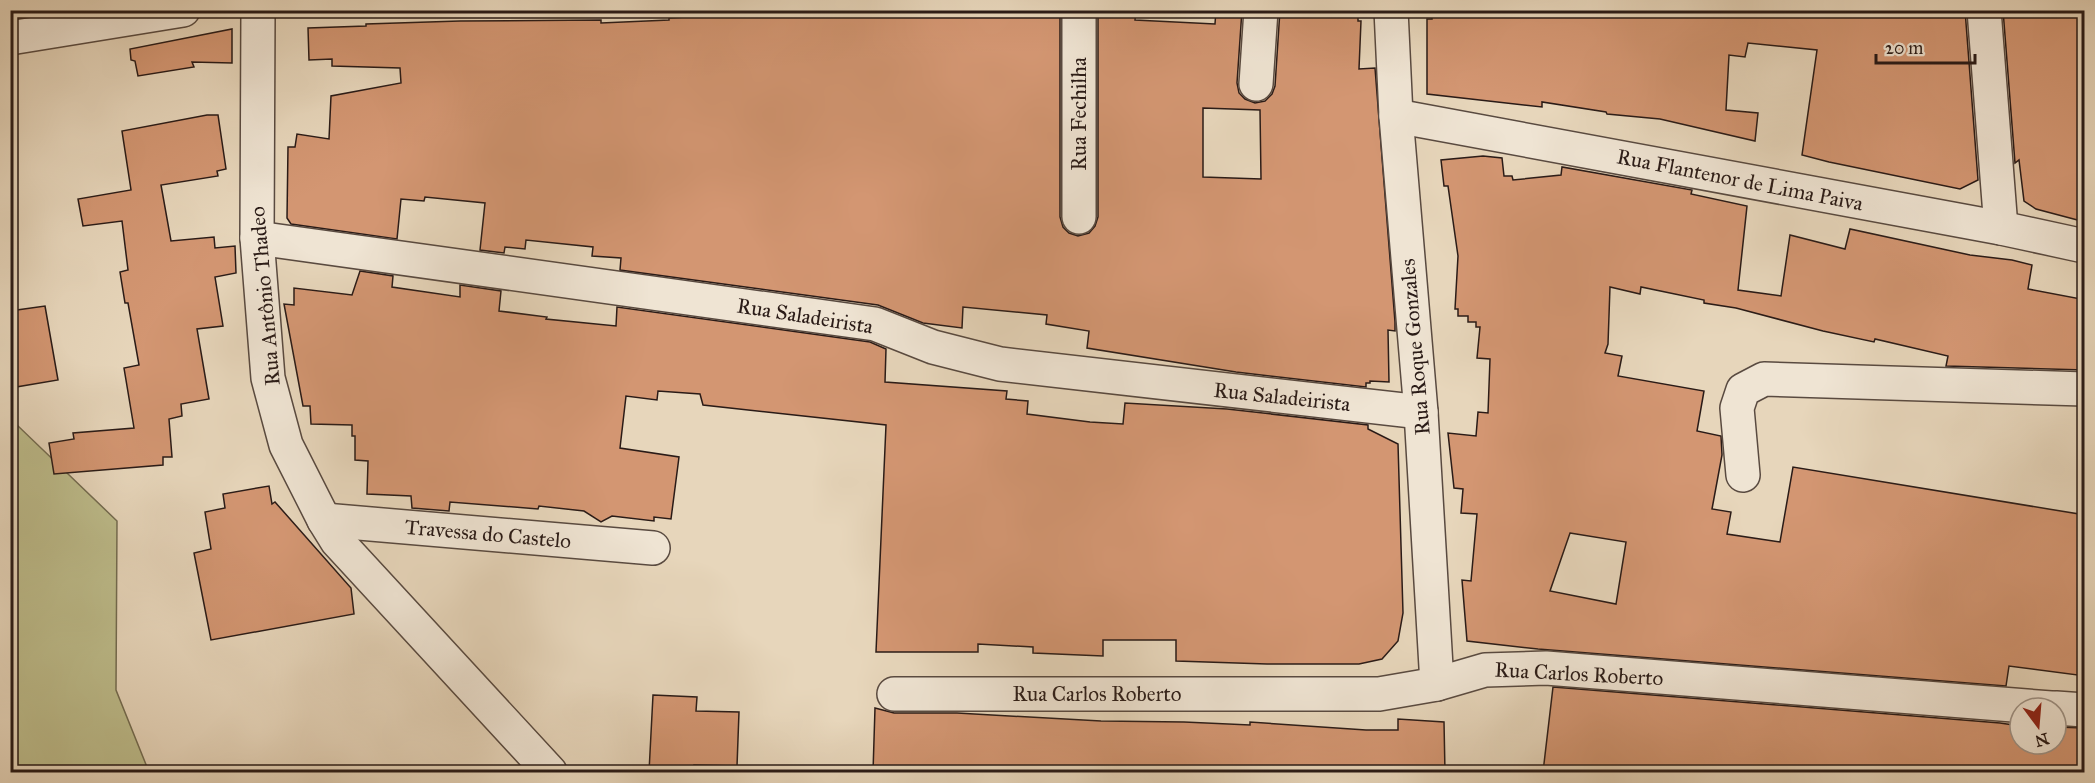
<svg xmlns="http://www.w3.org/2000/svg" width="2095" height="783" viewBox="0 0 2095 783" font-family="'IM FELL Great Primer',serif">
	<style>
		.green { fill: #bdbc8b; stroke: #746c51; stroke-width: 1.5 }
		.building { fill: #d39672; stroke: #2a1b17; stroke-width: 1.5; fill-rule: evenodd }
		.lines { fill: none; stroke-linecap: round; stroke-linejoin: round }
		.minor-casing { stroke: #594a40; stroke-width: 36 }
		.minor { stroke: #efe4d3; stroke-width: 33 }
		.labels { text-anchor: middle; stroke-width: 6; stroke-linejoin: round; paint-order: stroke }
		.street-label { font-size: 21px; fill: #2a1b17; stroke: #efe4d3 }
	</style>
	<rect width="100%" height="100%" fill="#e7d6bb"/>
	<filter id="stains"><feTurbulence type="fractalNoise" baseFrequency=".00333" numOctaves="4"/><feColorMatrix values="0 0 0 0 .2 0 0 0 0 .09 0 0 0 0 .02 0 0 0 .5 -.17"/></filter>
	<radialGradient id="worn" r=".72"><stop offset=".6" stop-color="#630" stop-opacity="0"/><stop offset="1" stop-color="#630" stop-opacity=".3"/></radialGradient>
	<polygon class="green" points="10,421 16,424 117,521 116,690 149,772 11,772"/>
	<g class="building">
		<path d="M830,10H1060V217L1063,227L1069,233L1078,236L1089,233L1095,226L1098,217V10H1136L1135,20L1215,24L1216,10H1242L1237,83L1239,93L1245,99L1255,103L1265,101L1272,94L1275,86L1280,10H1358V21H1361L1359,69L1375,68L1395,322V331L1388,330L1389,382L1370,381V383H1366V387L1236,372L1087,348L1089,331L1046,324L1047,315L963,307L962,328L923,323L878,305L620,270L621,258L592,256L593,247L526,240L525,249L505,247L504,253L480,250L485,203L425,197L424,201L401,199L397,239L291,224L287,218L288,147H295L297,134L329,139L331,96L401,83L400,68L332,66V59L309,60L308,28L366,26V24L460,21L601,20V23L669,20V18L704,16V14L775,12L774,14ZM1203,108L1260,110L1261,179L1203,177Z"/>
		<polygon points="1432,10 1965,10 1978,180 1960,189 1829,162 1802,155 1817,50 1748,43 1745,57 1729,55 1726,110 1758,113 1755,141 1660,119 1607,114 1606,112 1542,102 1542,107 1427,94 1427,19 1432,19"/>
		<polygon points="2003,10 2085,10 2085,222 2036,209 2024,201 2019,160 2015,163"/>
		<polygon points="232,29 232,63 192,62 194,67 138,76 135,61 131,60 130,49"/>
		<polygon points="207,115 218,115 226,169 217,171 218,176 161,185 171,241 214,237 215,248 235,246 236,273 215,277 223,326 197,329 209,399 181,404 182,416 169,419 172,457 163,457 163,465 54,474 49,443 74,439 73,433 134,428 124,368 139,365 128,303 125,303 120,272 128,270 122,221 83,226 78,199 131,190 122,131"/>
		<path d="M1483,156L1502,158L1504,176H1512L1513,180L1561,175L1562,167L1692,190L1691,194L1747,206L1738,290L1781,296L1790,235L1845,249L1850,229L1970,255L2012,260L2032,265L2028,289L2081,299L2080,302L2085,303V370L1946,366L1948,356L1875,339L1874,342L1823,331L1736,308L1704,303V300L1641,287L1640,294L1610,287L1608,344L1605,353L1622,356L1618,376L1704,391L1697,431L1721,436L1722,455L1712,509L1731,512L1727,534L1780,542L1793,467L2085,515V676L2009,666L2006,686L1538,649L1467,641L1462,580L1471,581L1477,514L1461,513L1463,489L1454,488L1448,433L1476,436L1478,412L1488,413L1490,359L1477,358L1480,327H1476V322H1468V316H1458V309H1455L1458,256L1448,186H1444L1441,160ZM1570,533L1626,542L1616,604L1550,591Z"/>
		<polygon points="360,271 393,276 392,287 460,297 460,285 501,291 499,311 547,317 546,319 616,326 617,307 870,342 886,349 885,382 1007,391 1006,399 1028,401 1027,414 1090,422 1123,424 1125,403 1227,409 1368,425 1368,429 1398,444 1403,613 1398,641 1382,659 1359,664 1267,664 1176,661 1176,640 1103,640 1103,656 1033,653 1033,647 978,644 978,652 876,652 886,425 703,405 700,394 658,391 657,400 626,396 620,448 679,457 671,519 654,517 654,521 612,516 601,522 584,511 539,506 538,509 450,502 449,511 412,508 411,496 367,494 368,461 355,460 355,436 352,436 352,425 311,424 310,406 303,406 284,304 294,305 294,288 352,295"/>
		<polygon points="45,306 58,380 10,388 10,311"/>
		<polygon points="269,486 272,504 275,502 351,588 354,614 211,640 194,553 211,549 205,512 225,508 223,494"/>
		<polygon points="1553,687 2000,723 2020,726 2020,744 2056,744 2056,727 2085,728 2085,772 1543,772"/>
		<polygon points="653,695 697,697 696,711 739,712 737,766 694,765 694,772 649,772"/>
		<polygon points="875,708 894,713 957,713 1101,721 1184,722 1250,725 1250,722 1366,730 1398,730 1398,719 1444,722 1445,772 873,772"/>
	</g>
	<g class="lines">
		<g class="minor-casing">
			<g id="minor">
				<polyline points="258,10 257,238 268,378 286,445 324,520 337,541 550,772"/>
				<polyline points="1391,10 1396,116 1421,412 1437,684"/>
				<polyline points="1984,10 2001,228"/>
				<polyline points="10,38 183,10"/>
				<polyline points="1256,84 1261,10"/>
				<polyline points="1396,116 2001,228 2084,246"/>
				<polyline points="1079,217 1079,10"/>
				<polyline points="257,238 875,324 933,347 1000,364 1421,412"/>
				<polyline points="1743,475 1737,408 1743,390 1764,379 2084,389"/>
				<polyline points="324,520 653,548"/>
				<polyline points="894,694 1379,694 1437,684 1485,670 1546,668 2051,708"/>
				<polyline points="2056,708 2084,710"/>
			</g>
		</g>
		<use href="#minor" class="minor"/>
	</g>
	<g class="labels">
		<g class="street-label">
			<text transform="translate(1079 114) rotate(-90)" y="7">Rua Fechilha</text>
			<text transform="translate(1740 180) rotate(11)" y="7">Rua Flantenor de Lima Paiva</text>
			<text transform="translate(265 296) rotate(-95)" y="7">Rua Antônio Thadeo</text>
			<text transform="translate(805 316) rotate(9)" y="7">Rua Saladeirista</text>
			<text transform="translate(1415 347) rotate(-95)" y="7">Rua Roque Gonzales</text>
			<text transform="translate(1282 397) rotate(6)" y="7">Rua Saladeirista</text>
			<text transform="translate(488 534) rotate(5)" y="7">Travessa do Castelo</text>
			<text transform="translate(1579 674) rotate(3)" y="7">Rua Carlos Roberto</text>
			<text x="1097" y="701">Rua Carlos Roberto</text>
		</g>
	</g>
	<rect width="2095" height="783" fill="none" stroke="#e7d6bb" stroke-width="36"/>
	<rect x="12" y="12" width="2071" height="759" fill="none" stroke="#2a1b17" stroke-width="3"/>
	<rect x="18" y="18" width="2059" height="747" fill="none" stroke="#2a1b17" stroke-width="1.5"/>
	<g transform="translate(2038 726) rotate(164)"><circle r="28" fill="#efe4d3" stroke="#a09488" stroke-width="1.5"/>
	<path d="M0-4.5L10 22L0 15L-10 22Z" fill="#8f2418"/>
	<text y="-9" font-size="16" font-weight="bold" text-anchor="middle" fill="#2a1b17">N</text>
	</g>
	<path d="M1876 54v9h99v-9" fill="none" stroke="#2a1b17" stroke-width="3"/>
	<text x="1885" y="54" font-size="18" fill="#2a1b17" stroke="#efe4d3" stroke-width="4.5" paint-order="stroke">20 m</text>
	<rect width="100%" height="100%" filter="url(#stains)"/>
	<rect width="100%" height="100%" fill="url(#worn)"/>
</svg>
